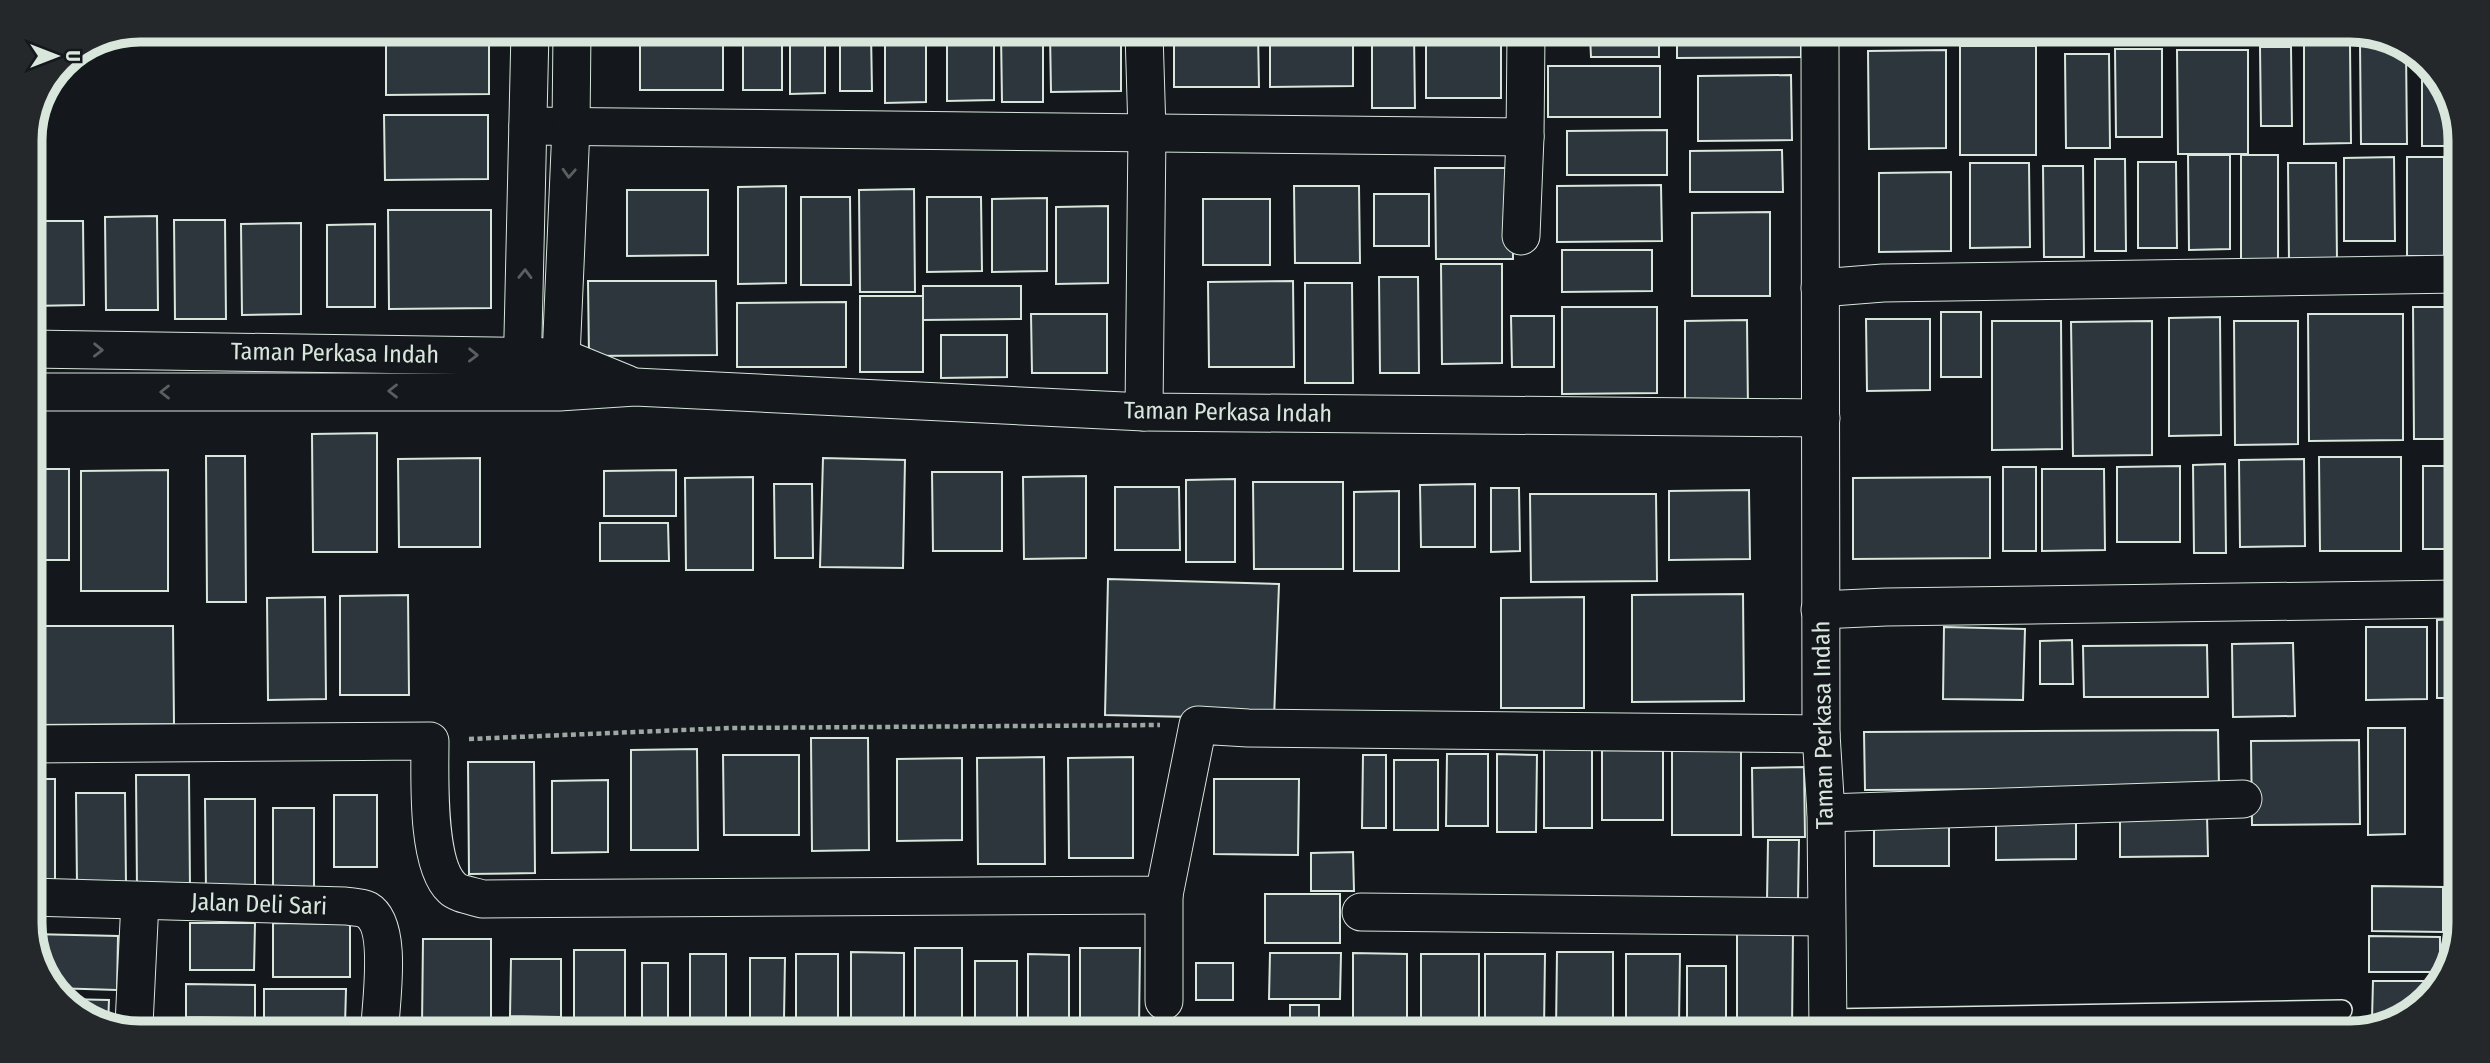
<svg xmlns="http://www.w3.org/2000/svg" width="2490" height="1063" viewBox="0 0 2490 1063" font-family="'Fira Sans Condensed',sans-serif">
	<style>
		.building { fill: #2c363c; stroke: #d8e6dc; stroke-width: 2 }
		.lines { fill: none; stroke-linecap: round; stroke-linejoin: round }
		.lane-casing { stroke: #d8e6dc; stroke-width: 22 }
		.street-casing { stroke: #d8e6dc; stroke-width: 39 }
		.path { stroke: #9da8a2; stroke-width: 4.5; stroke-dasharray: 5 3.5; stroke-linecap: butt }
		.lane { stroke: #14181c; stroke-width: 19 }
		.street { stroke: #14181c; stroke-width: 37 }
		.oneway { stroke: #59605f }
		.labels { text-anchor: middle; stroke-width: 5; stroke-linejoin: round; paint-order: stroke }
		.street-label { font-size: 24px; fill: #d8e6dc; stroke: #14181c }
		.rim { fill: none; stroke: #d8e6dc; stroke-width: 9 }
	</style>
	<rect width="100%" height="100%" fill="#14181c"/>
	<g class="building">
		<rect x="640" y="32" width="83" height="58"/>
		<rect x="743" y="32" width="39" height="58"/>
		<polygon points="790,32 825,32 825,93 790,94"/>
		<polygon points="840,32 871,32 872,91 840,91"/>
		<polygon points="885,32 926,33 926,102 885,103"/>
		<polygon points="947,33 994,33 994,100 947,101"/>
		<polygon points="1001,33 1043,33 1043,102 1002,102"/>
		<polygon points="1050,33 1121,33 1121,91 1051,92"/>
		<polygon points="1174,34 1258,34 1259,87 1174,87"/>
		<polygon points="1270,34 1353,34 1353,86 1270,87"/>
		<polygon points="1372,34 1414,34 1415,108 1372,108"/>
		<polygon points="1426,34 1501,35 1501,98 1426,98"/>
		<polygon points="1590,35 1659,35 1659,57 1591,57"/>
		<polygon points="1677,35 1801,36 1801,57 1677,58"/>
		<polygon points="2360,43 2398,43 2406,49 2407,144 2361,144"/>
		<polygon points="489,44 489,94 386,95 386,45"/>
		<polygon points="2304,45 2350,45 2351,143 2304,144"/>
		<rect x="1960" y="46" width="76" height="109"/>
		<polygon points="2260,47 2291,47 2292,126 2261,126"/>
		<polygon points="2115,49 2162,49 2162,137 2116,137"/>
		<polygon points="1946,50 1946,148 1869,149 1868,51"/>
		<polygon points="2177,50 2248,50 2248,154 2178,154"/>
		<polygon points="2065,54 2109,54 2110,148 2066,148"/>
		<polygon points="2422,61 2438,73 2454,118 2455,146 2422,146"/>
		<rect x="1548" y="66" width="112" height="51"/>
		<polygon points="1791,75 1792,140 1698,141 1698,76"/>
		<polygon points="384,115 488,115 488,179 385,180"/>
		<polygon points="1667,130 1667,175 1567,175 1567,131"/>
		<polygon points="1782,150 1783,192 1690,192 1690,151"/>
		<polygon points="2188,155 2230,155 2230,249 2189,250"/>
		<rect x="2241" y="155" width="37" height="104"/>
		<polygon points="2394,157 2395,241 2344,241 2344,158"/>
		<rect x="2407" y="157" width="37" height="99"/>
		<polygon points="2095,159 2125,159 2126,251 2095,251"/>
		<polygon points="2138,162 2176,162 2177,248 2138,248"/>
		<polygon points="2451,162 2460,162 2459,245 2451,245"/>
		<polygon points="1970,163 2029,163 2030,247 1970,248"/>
		<polygon points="2288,163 2336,163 2337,261 2289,262"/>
		<polygon points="2043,166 2083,166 2084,257 2044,257"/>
		<polygon points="1435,168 1512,168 1513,259 1436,259"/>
		<polygon points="1951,172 1951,251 1879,252 1879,173"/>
		<polygon points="1661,185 1662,241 1557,242 1557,186"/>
		<polygon points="786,186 786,283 738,284 738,187"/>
		<polygon points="1294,186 1359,186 1360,263 1295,263"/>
		<polygon points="914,189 915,292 860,292 859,190"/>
		<polygon points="627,190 708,190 708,255 627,256"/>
		<rect x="1374" y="194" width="55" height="52"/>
		<polygon points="801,197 850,197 851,285 801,285"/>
		<polygon points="927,197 981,197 982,271 927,272"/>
		<polygon points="1047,198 1047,271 992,272 992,199"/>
		<rect x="1203" y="199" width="67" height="66"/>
		<polygon points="1108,206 1108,283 1056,284 1056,207"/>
		<polygon points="388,210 491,210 491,308 389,309"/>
		<polygon points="1770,212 1770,296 1692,296 1692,213"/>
		<polygon points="157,216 158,310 106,310 105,217"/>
		<polygon points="174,220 225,220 226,319 175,319"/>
		<polygon points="30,221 83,221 84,305 30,306"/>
		<polygon points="301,223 301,314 242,315 241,224"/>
		<polygon points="375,224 375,307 327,307 327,225"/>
		<polygon points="1562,250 1652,250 1652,291 1562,292"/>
		<polygon points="1441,264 1502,264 1502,363 1442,364"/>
		<polygon points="1379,277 1418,277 1419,373 1380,373"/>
		<polygon points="588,281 716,281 717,355 589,356"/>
		<polygon points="1293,281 1294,367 1209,367 1208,282"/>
		<polygon points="1305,283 1352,283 1353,383 1305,383"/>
		<polygon points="923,286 1021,286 1021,319 923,320"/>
		<rect x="860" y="296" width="63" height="76"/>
		<polygon points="846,302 846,367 737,367 737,303"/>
		<polygon points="1562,307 1657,307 1657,393 1562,394"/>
		<polygon points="2413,307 2458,307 2457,439 2414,439"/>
		<rect x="1941" y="312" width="40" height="65"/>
		<polygon points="1031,314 1107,314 1107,373 1032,373"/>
		<polygon points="2308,314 2403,314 2403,440 2309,441"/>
		<polygon points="1511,316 1554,316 1554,367 1512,367"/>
		<polygon points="2220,317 2221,435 2169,436 2169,318"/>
		<polygon points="1866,319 1930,319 1930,390 1867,391"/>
		<polygon points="1747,320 1748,410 1685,410 1685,321"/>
		<polygon points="1992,321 2061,321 2062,449 1992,450"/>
		<polygon points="2152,321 2152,455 2073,456 2071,322"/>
		<polygon points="2234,321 2298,321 2298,444 2235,445"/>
		<polygon points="941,335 1007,335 1007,377 941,378"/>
		<polygon points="377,433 377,552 313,552 312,434"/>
		<polygon points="206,456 245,456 246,602 207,602"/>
		<polygon points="2319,457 2401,457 2401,551 2320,551"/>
		<polygon points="480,458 480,547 399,547 398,459"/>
		<polygon points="823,458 905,460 903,568 820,567"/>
		<polygon points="2304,459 2305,546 2240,547 2239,460"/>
		<polygon points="2225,464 2226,553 2194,553 2193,465"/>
		<polygon points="2180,466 2180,542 2117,542 2117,467"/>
		<polygon points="2423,466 2457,466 2456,549 2423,549"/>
		<rect x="2003" y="467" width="33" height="84"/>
		<rect x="30" y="469" width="39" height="91"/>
		<polygon points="2042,469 2104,469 2105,550 2042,551"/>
		<polygon points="168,470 168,591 81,591 81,471"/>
		<polygon points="676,470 676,516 604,516 604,471"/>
		<polygon points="932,472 1002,472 1002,551 933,551"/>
		<polygon points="1086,476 1086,558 1024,559 1023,477"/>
		<polygon points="753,477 753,570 686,570 685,478"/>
		<polygon points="1990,477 1990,558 1853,559 1853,478"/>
		<polygon points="1235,479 1235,562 1186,562 1186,480"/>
		<polygon points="1253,482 1343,482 1343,569 1254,569"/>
		<polygon points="774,484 812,484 813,558 775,558"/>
		<polygon points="1475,484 1475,547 1421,547 1420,485"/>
		<polygon points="1115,487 1179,487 1180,550 1115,550"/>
		<polygon points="1491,488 1519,488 1520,551 1491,552"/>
		<polygon points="1749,490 1750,559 1669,560 1669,491"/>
		<polygon points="1399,491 1399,571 1354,571 1354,492"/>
		<polygon points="1530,494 1656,494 1657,581 1531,582"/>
		<polygon points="600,523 668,523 669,561 600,561"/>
		<polygon points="1108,579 1279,584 1274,719 1105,715"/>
		<polygon points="1743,594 1744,701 1632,702 1632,595"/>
		<polygon points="408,595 409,695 340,695 340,596"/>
		<polygon points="325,597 326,699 268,700 267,598"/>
		<polygon points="1584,597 1584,708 1501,708 1501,598"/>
		<polygon points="2455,619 2455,698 2437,698 2437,620"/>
		<polygon points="30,626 173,626 174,724 30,725"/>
		<polygon points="1944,627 2025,629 2023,700 1943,699"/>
		<polygon points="2366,627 2427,627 2427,699 2366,700"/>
		<polygon points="2072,640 2073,684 2040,684 2040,641"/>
		<polygon points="2293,643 2295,716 2233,717 2232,644"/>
		<polygon points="2207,645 2208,697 2084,697 2083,646"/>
		<polygon points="2368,728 2405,728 2405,834 2368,835"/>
		<polygon points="2218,730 2219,788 1865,790 1864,732"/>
		<polygon points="811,738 868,738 869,850 812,851"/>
		<polygon points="2359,740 2360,824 2252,825 2251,741"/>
		<polygon points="1544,748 1592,749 1592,828 1544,828"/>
		<polygon points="697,749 698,850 631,850 631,750"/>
		<polygon points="1602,750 1663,751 1663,820 1602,820"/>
		<rect x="1672" y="751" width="69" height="84"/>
		<polygon points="1447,754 1488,754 1488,826 1446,826"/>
		<polygon points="1497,754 1537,755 1536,832 1497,832"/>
		<polygon points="723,755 799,755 799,835 724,835"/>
		<polygon points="1363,755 1386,755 1386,828 1362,828"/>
		<polygon points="1044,757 1045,864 978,864 977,758"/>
		<polygon points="1133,757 1133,858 1069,858 1068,758"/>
		<polygon points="962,758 962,840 897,841 897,759"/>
		<rect x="1394" y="760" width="44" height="70"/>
		<polygon points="468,762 534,762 535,873 469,874"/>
		<polygon points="1804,767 1805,837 1753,837 1752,768"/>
		<polygon points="136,775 189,775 190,889 137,889"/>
		<rect x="30" y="779" width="25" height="104"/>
		<polygon points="1214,779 1299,779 1298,855 1214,854"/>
		<polygon points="608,780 608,852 552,853 552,781"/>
		<polygon points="76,793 125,793 126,885 77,885"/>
		<rect x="334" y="795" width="43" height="72"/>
		<polygon points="205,799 255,799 255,891 206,891"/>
		<rect x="273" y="808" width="41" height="80"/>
		<polygon points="2120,815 2207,815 2208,856 2120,857"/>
		<polygon points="1996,817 2076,817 2076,859 1996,860"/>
		<rect x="1874" y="821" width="75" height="45"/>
		<polygon points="1768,840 1799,840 1798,901 1767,901"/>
		<polygon points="1353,852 1354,891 1311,891 1311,853"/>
		<polygon points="2372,886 2443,887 2443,932 2372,931"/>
		<rect x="1265" y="894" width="75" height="49"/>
		<polygon points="190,923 255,923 254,970 190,970"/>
		<polygon points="273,923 350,924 350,977 273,977"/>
		<polygon points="1737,930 1793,931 1792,1031 1737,1031"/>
		<polygon points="31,934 118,936 117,990 52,988"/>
		<polygon points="2369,936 2440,937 2440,972 2369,972"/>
		<polygon points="423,939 491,939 491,1026 422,1026"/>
		<rect x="915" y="948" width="47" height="80"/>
		<polygon points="1080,948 1140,948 1139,1029 1080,1029"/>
		<rect x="574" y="950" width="51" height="77"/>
		<polygon points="851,952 904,953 904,1028 851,1028"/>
		<polygon points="1557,952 1613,952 1613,1030 1556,1030"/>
		<polygon points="1270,953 1341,953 1340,999 1269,999"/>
		<polygon points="1353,953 1407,954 1407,1030 1353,1030"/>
		<rect x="690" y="954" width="36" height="73"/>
		<rect x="796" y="954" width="42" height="69"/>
		<polygon points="1028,954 1069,955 1069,1029 1028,1028"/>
		<rect x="1421" y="954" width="58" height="76"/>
		<polygon points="1485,954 1545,954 1544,1030 1485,1030"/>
		<polygon points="1626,954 1680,954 1679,1025 1626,1025"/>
		<polygon points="750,958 785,958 784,1019 750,1019"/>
		<polygon points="511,959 561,959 561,1017 510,1016"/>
		<rect x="975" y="961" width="42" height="67"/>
		<rect x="642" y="963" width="26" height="60"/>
		<rect x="1196" y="963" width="37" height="37"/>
		<rect x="1687" y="966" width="39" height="65"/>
		<polygon points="2373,981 2439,981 2412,1014 2395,1019 2372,1019"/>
		<polygon points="186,984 255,985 255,1018 186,1017"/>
		<polygon points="264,989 346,989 345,1026 264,1026"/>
		<polygon points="64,999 109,1000 108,1025 98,1025"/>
		<rect x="1290" y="1005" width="29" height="24"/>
		<rect x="1188" y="1026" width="77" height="3"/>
	</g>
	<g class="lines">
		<g class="lane-casing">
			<polyline id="lane" points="1828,1019 2342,1010"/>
		</g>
		<g class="street-casing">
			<g id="street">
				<polyline points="1820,36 1821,734 1826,813 1828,1031"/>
				<polyline points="528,126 1525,137 1526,35"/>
				<polyline points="1521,236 1525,137"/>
				<polyline points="1820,288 1883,283 2459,274"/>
				<polyline points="30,349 561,357 627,384"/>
				<polyline points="522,379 530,31"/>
				<polyline points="560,381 571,127 572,31"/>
				<polyline points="30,392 559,392 635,387 1144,412 1821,418"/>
				<polyline points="1144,412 1147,131 1144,33"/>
				<polyline points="1820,610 1886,607 2456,599"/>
				<path d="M30,744L430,741C430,776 426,864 452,888C458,894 473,896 482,899L1164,895L1198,725L1248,728L1821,734"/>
				<polyline points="1826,813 2243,799"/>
				<polyline points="1164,895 1164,1001"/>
				<path d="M30,897L345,906C352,907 361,907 367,910C393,925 381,1000 380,1026"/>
				<polyline points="1361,912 1826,917"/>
				<polyline points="134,1025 140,901"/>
			</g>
		</g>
		<polyline class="path" points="469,739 731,728 1160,725"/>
		<use href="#lane" class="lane"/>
		<use href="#street" class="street"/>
	</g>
	<defs><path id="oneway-chevron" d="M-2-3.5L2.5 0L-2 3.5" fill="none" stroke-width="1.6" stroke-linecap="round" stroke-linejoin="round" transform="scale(1.75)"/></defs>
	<g class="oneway">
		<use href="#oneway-chevron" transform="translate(569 173) rotate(93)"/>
		<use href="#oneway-chevron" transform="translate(525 274) rotate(-89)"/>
		<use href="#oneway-chevron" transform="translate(98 350) rotate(1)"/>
		<use href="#oneway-chevron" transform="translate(473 355) rotate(1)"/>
		<use href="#oneway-chevron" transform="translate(393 391) rotate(180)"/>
		<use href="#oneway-chevron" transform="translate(165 392) rotate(180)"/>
	</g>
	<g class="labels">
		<g class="street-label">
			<text transform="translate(335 353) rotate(1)" y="8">Taman Perkasa Indah</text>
			<text transform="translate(1228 412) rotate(1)" y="8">Taman Perkasa Indah</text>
			<text transform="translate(1823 725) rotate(-91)" y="8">Taman Perkasa Indah</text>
			<text transform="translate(259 904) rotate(2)" y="8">Jalan Deli Sari</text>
		</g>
	</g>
	<path d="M0 0H2490V1063H0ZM140 42H2350A98 98 0 0 1 2448 140V923A98 98 0 0 1 2350 1021H140A98 98 0 0 1 42 923V140A98 98 0 0 1 140 42Z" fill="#24282b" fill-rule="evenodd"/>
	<path class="rim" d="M140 42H2350A98 98 0 0 1 2448 140V923A98 98 0 0 1 2350 1021H140A98 98 0 0 1 42 923V140A98 98 0 0 1 140 42Z"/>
	<g transform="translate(56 56) rotate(90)" stroke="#14181c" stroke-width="5" paint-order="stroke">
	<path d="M0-5L12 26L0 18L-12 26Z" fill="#d8e6dc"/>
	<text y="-10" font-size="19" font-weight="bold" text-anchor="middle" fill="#d8e6dc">U</text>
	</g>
</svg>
